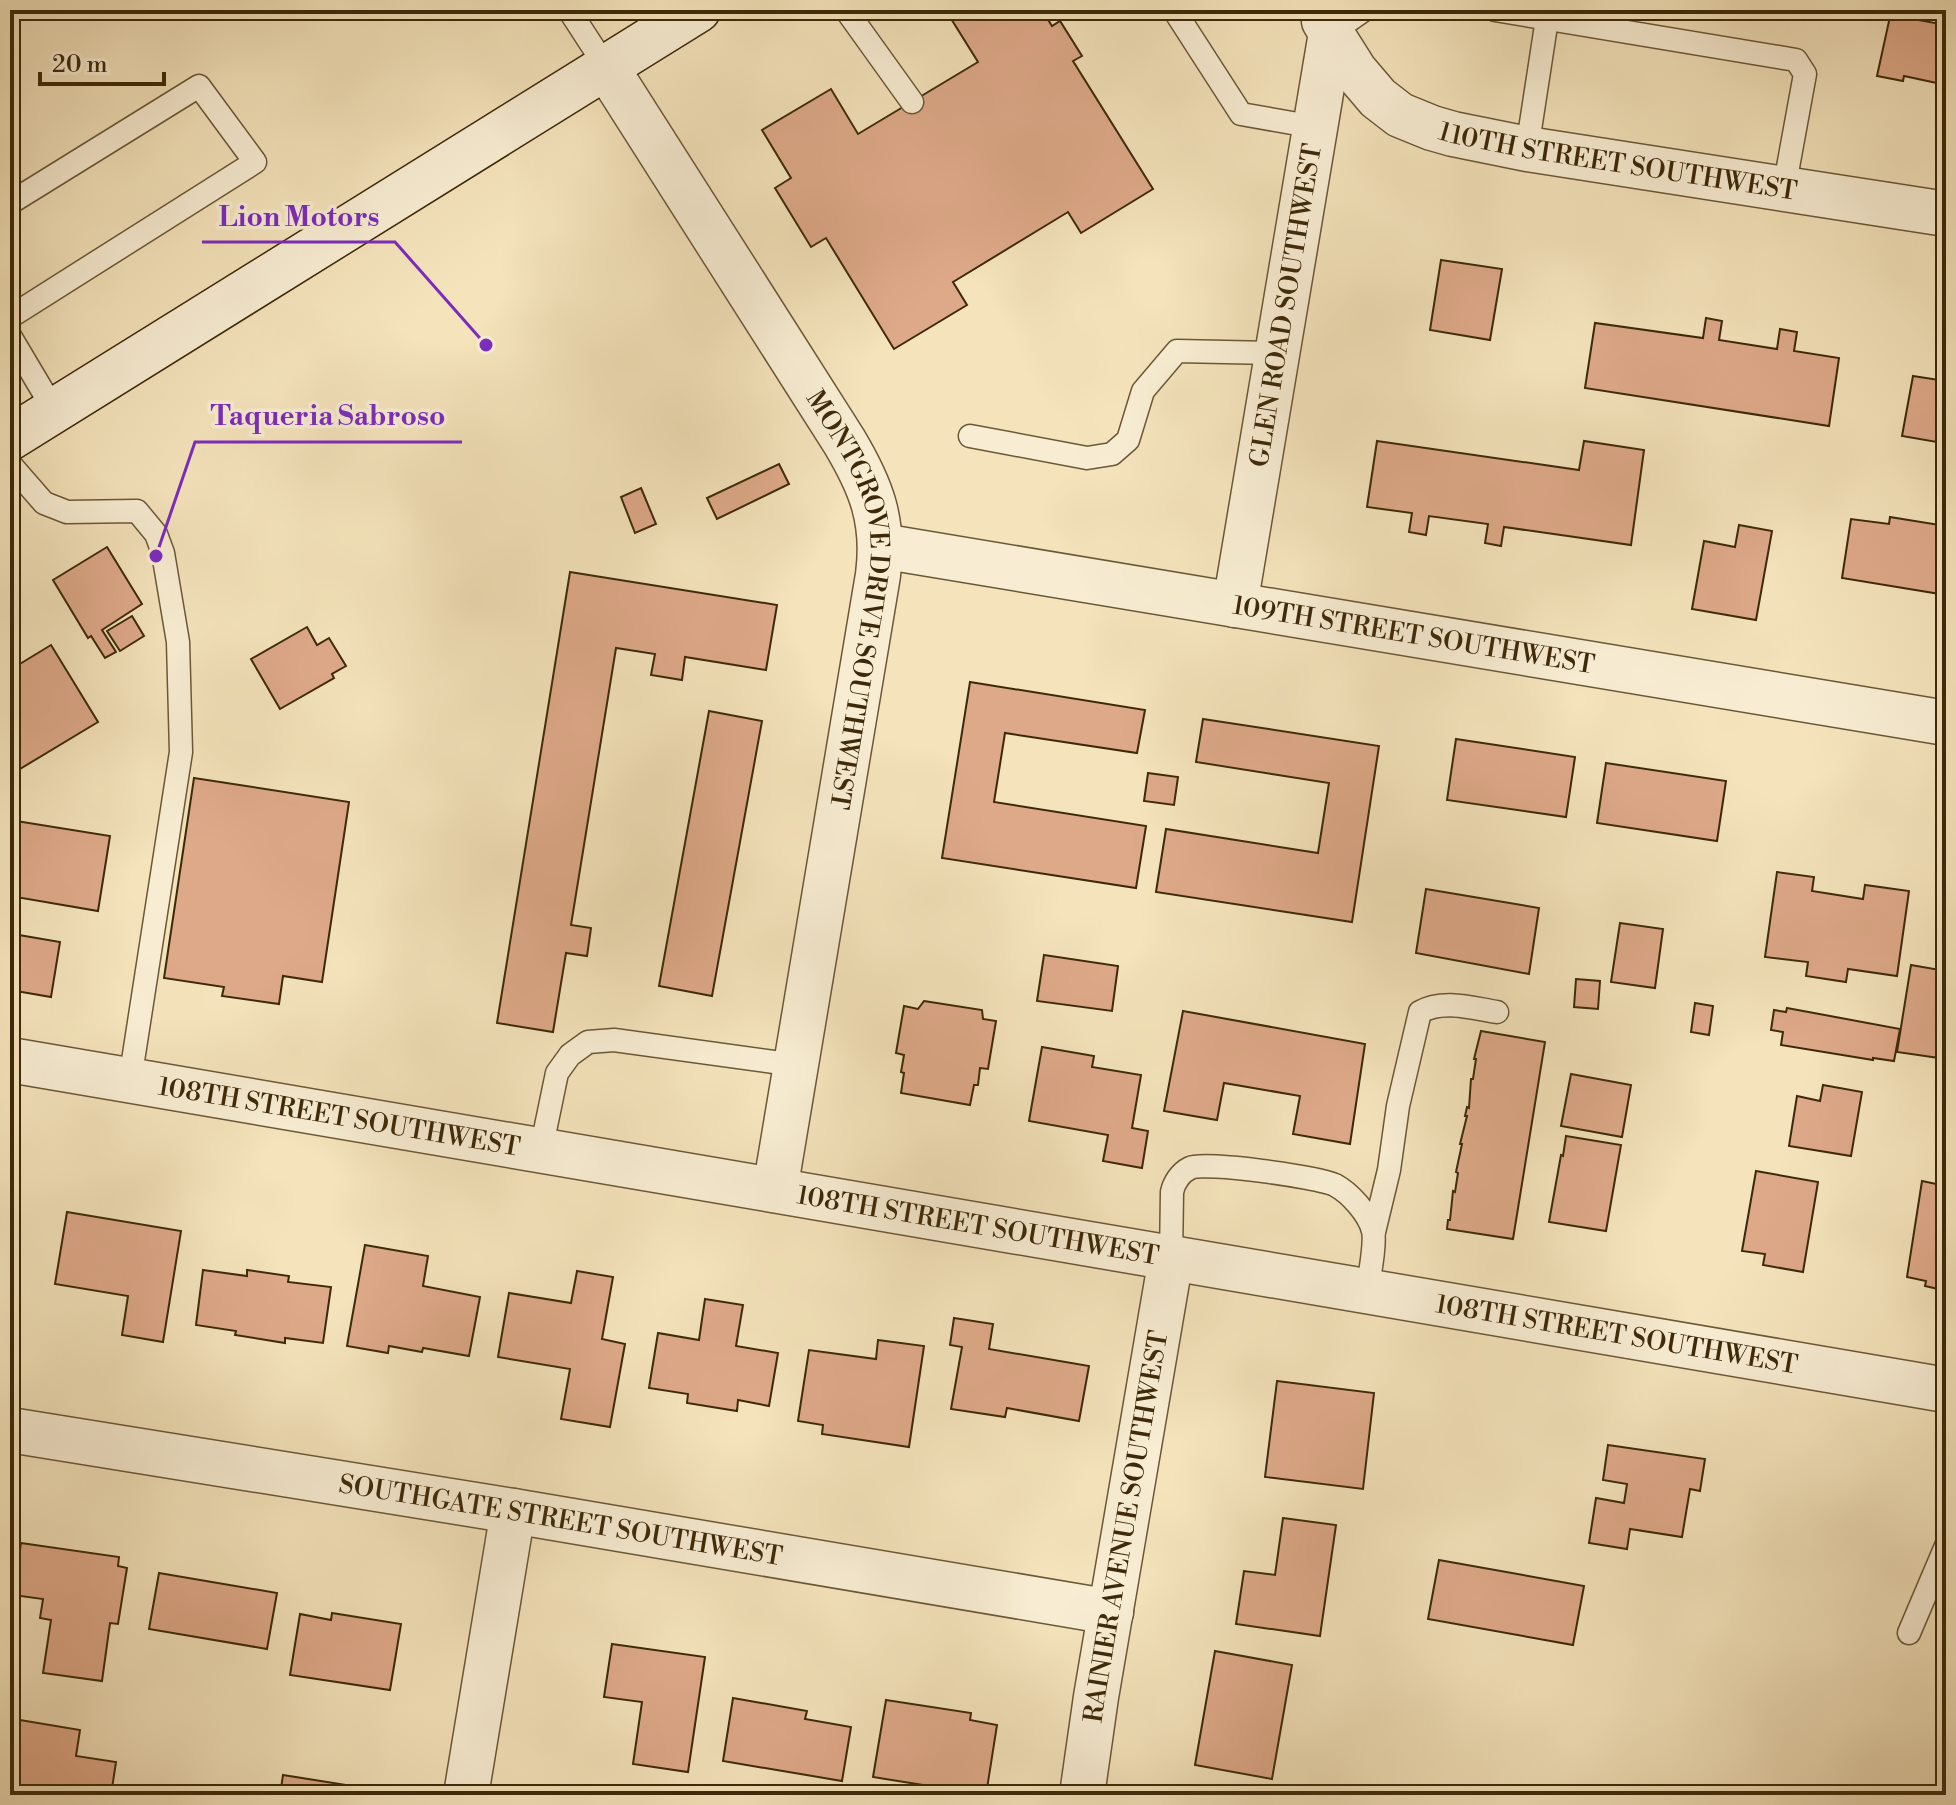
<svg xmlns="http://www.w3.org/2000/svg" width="1956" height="1805" viewBox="0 0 1956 1805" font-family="'Libre Bodoni',serif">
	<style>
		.building { fill: #dea989; stroke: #3d2909; stroke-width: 2 }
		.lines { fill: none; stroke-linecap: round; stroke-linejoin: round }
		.service-casing { stroke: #6b5836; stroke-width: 25 }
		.minor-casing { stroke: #6b5836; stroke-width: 47 }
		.tertiary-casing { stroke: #6b5836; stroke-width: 47 }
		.secondary-casing { stroke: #3d2909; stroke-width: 47 }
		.service { stroke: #f8edd3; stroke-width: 22 }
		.minor { stroke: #f8edd3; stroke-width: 44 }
		.tertiary { stroke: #f8edd3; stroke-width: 44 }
		.secondary { stroke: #f8edd3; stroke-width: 44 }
		.labels { text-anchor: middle; stroke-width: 7; stroke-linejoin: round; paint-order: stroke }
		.street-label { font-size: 26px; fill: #3d2909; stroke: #f8edd3 }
		.leader { fill: none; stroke: #7b2cbf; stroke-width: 3 }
		.callout-dot { fill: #7b2cbf; stroke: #f8edd3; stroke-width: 3 }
		.callout-label { font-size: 28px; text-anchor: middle; font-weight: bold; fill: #7b2cbf; stroke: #f8edd3; stroke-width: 7; stroke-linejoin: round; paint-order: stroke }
	</style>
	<rect width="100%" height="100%" fill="#f4e3bb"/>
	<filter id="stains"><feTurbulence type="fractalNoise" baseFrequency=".0025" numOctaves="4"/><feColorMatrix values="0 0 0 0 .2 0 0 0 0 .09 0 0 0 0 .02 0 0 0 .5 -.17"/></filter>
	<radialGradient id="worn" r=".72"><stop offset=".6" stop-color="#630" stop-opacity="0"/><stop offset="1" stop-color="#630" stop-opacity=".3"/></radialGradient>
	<g class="building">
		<polygon points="962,10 1042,10 1052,26 1060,21 1082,56 1073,61 1153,189 1081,233 1068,212 953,282 967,305 894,349 826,238 811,247 775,188 791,178 762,130 831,89 858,134 978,62 950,17"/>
		<polygon points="1891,12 1914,17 1913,19 1946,25 1946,85 1904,76 1903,81 1877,76"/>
		<polygon points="1441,260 1502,269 1490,340 1430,330"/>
		<polygon points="1706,318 1722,321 1719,340 1777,349 1780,329 1797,332 1794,351 1839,358 1829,426 1585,388 1595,323 1703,338"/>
		<polygon points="1913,376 1946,381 1946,451 1942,450 1943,443 1902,436"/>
		<polygon points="1377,441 1579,470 1584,441 1644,450 1631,545 1504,527 1501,546 1485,543 1488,524 1429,516 1426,535 1409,532 1412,513 1367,507"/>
		<polygon points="779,464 789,484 717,519 707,498"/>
		<polygon points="641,488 656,524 635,533 621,497"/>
		<polygon points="1890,517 1946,526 1946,595 1842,578 1851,519 1889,524"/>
		<polygon points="1739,525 1772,531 1756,620 1692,609 1704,541 1735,547"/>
		<polygon points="107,547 142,604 102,630 116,652 105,658 91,636 88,638 53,580"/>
		<polygon points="570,572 777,605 766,670 685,657 682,680 651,675 655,654 616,648 571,925 591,928 587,956 566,953 553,1032 497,1023"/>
		<polygon points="132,616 144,636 120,651 107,631"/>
		<polygon points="307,627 317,645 329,638 346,666 332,674 334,678 280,709 251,659"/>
		<polygon points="51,645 98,722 10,775 10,670"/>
		<polygon points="970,682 1145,710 1137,753 1005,733 994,802 1146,826 1136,888 942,858"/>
		<polygon points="709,711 762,721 712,996 659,986"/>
		<polygon points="1203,719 1379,746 1352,922 1156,892 1166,829 1318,853 1329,783 1196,762"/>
		<polygon points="1456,739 1575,757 1566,817 1447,800"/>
		<polygon points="1606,763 1726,781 1717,841 1597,823"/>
		<polygon points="1148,773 1178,777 1174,805 1144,801"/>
		<polygon points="194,778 349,802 322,982 283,976 279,1004 222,996 224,987 164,978"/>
		<polygon points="10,820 110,836 98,911 10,896"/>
		<polygon points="1777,872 1814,877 1812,891 1863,899 1865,885 1909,891 1897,976 1848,969 1846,982 1806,976 1808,962 1765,957"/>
		<polygon points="1426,889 1539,908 1529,974 1416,953"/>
		<polygon points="1620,923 1663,929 1655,988 1611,982"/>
		<polygon points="19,935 60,942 51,997 10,990"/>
		<polygon points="1044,955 1118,966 1112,1011 1037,1001"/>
		<polygon points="1911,965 1946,971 1946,1059 1897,1052"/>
		<polygon points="1576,979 1600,981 1598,1009 1574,1007"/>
		<polygon points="924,1001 982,1010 983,1019 996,1021 988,1069 980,1068 978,1085 974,1085 970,1105 901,1093 904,1073 901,1072 904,1055 896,1053 904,1006 918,1009"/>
		<polygon points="1695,1003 1713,1006 1709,1035 1691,1032"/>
		<polygon points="1787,1008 1900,1029 1894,1061 1873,1058 1873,1060 1781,1045 1783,1032 1771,1030 1774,1010 1786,1012"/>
		<polygon points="1183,1011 1365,1044 1350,1144 1293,1134 1300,1096 1224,1083 1217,1120 1164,1111"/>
		<polygon points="1481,1031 1545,1042 1513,1239 1447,1229 1448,1220 1450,1220 1453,1191 1455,1192 1458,1173 1456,1172 1462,1144 1460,1144 1467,1116 1465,1116 1467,1107 1469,1108 1471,1079 1473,1079 1476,1059 1474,1059"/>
		<polygon points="1042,1047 1094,1056 1092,1067 1141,1075 1132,1128 1148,1131 1142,1168 1103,1161 1108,1135 1029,1121"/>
		<polygon points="1571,1074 1631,1085 1622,1137 1561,1126"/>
		<polygon points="1823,1085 1862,1092 1851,1156 1789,1146 1797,1096 1820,1101"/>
		<polygon points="1566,1136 1621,1145 1606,1231 1549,1222 1561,1155 1563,1156"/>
		<polygon points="1756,1171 1818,1182 1803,1272 1763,1265 1765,1254 1742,1251"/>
		<polygon points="1922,1181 1946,1186 1946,1285 1939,1283 1938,1289 1925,1286 1926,1281 1907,1277"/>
		<polygon points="67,1212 181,1231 163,1342 122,1335 128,1296 55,1284"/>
		<polygon points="365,1245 428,1256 423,1286 480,1297 469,1356 423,1348 422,1352 389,1346 388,1353 347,1346"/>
		<polygon points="203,1270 247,1276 247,1270 289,1276 288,1282 331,1287 323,1343 285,1338 285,1343 235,1335 236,1331 196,1325"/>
		<polygon points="577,1271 613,1277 602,1339 625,1344 610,1427 561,1419 570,1369 498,1357 509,1293 571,1303"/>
		<polygon points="705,1299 743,1305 736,1346 778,1353 769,1406 738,1400 737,1411 687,1403 688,1394 649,1388 658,1333 699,1340"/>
		<polygon points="954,1318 993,1324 989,1349 1089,1366 1079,1421 1007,1408 1005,1417 951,1409 962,1347 950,1345"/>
		<polygon points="878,1340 924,1346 909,1447 822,1434 823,1425 798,1421 809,1350 876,1359"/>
		<polygon points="1277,1381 1374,1393 1363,1489 1265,1477"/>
		<polygon points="1608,1445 1705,1459 1700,1491 1690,1489 1682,1537 1630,1529 1627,1549 1589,1543 1596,1498 1624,1503 1627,1484 1603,1480"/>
		<polygon points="1283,1518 1336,1525 1320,1636 1236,1624 1244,1571 1275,1575"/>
		<polygon points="21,1543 119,1557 118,1566 127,1568 118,1624 110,1623 102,1681 43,1673 51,1620 40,1618 43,1599 13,1595"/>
		<polygon points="1439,1560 1584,1586 1573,1645 1428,1619"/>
		<polygon points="159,1573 277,1593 267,1649 149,1629"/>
		<polygon points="332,1613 401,1624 390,1690 290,1675 300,1614 331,1620"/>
		<polygon points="612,1644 705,1657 688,1772 633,1764 642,1702 604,1697"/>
		<polygon points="1215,1651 1292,1665 1272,1779 1195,1765"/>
		<polygon points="733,1698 807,1711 805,1719 851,1727 842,1781 723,1761"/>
		<polygon points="886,1700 971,1713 970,1720 997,1725 986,1795 873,1777"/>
		<polygon points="20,1720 80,1730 76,1756 116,1762 111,1795 10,1795"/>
		<polygon points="283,1775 359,1787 358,1795 280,1795"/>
	</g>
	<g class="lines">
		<g class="service-casing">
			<g id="service">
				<polyline points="569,10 606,67"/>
				<polyline points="846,10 912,102"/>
				<polyline points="1174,10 1241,114 1315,127"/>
				<polyline points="1495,10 1796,60 1805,74 1784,189"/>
				<polyline points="1331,33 1364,10"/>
				<polyline points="1527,149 1547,19"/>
				<polyline points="10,203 199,86 255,162 10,317"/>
				<polyline points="10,336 54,410"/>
				<polyline points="970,436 1087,458 1112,454 1128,440 1143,391 1177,351 1278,353"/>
				<polyline points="10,464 44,503 67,512 137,511 156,534 163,553 178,642 181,752 130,1080"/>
				<polyline points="541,1150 557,1073 570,1055 588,1042 614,1040 796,1065"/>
				<path d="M1374,1232L1389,1170L1398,1106L1420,1012C1443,999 1472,1008 1497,1012"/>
				<path d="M1171,1258L1172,1192C1174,1183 1180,1173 1190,1168C1204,1161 1318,1177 1335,1185C1350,1193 1369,1214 1373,1231C1376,1243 1369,1278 1367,1292"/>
				<polyline points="1909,1633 1946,1546"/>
			</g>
		</g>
		<g class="minor-casing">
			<g id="minor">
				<path id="s1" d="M1331,33L1355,71L1378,98L1400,115L1432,128L1453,134L1527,149L1946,214"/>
				<path id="s2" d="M606,67L844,441C871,486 885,521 878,575L775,1190"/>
				<path id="s3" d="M881,546L1946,723"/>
				<path id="s4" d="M1235,605L1331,33L1324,21"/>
				<path id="s5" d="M10,1430L513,1511L1111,1612"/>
				<polyline points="466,1795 513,1511"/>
				<path id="s6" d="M1082,1795L1096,1697L1171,1258"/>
			</g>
		</g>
		<g class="tertiary-casing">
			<g id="tertiary">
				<path id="s7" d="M10,1060L1946,1390"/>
			</g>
		</g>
		<g class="secondary-casing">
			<polyline id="secondary" points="10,438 698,10"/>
		</g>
		<use href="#service" class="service"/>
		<use href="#minor" class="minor"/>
		<use href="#tertiary" class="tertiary"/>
		<use href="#secondary" class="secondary"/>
	</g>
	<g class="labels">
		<g class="street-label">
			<text dy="9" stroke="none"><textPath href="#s1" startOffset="332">110TH STREET SOUTHWEST</textPath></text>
			<text dy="9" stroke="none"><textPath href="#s4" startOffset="304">GLEN ROAD SOUTHWEST</textPath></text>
			<text dy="9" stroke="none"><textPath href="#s2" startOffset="604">MONTGROVE DRIVE SOUTHWEST</textPath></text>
			<text dy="9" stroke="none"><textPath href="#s3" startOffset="540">109TH STREET SOUTHWEST</textPath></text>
			<text dy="9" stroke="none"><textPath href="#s7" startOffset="334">108TH STREET SOUTHWEST</textPath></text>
			<text dy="9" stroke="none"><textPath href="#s7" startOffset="982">108TH STREET SOUTHWEST</textPath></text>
			<text dy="9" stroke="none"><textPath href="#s7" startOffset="1630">108TH STREET SOUTHWEST</textPath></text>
			<text dy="9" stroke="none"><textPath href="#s5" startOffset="558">SOUTHGATE STREET SOUTHWEST</textPath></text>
			<text dy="9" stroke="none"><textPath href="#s6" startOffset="272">RAINIER AVENUE SOUTHWEST</textPath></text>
		</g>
	</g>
	<path class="leader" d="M486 345L395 242H202M156 556L195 442H462"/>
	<g class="callout-dot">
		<circle cx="486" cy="345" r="8"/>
		<circle cx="156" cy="556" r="8"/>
	</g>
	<g class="callout-label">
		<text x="299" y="226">Lion Motors</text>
		<text x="328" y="425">Taqueria Sabroso</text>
	</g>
	<rect width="1956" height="1805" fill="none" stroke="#f4e3bb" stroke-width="40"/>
	<rect x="12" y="12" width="1932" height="1781" fill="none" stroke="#3d2909" stroke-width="4"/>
	<rect x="20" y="20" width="1916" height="1765" fill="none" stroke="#3d2909" stroke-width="2"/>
	<path d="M40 72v12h124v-12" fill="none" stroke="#3d2909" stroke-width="4"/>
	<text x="52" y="72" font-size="24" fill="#3d2909" stroke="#f8edd3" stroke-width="6" paint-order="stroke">20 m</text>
	<rect width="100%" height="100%" filter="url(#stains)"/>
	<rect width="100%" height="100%" fill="url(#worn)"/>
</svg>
